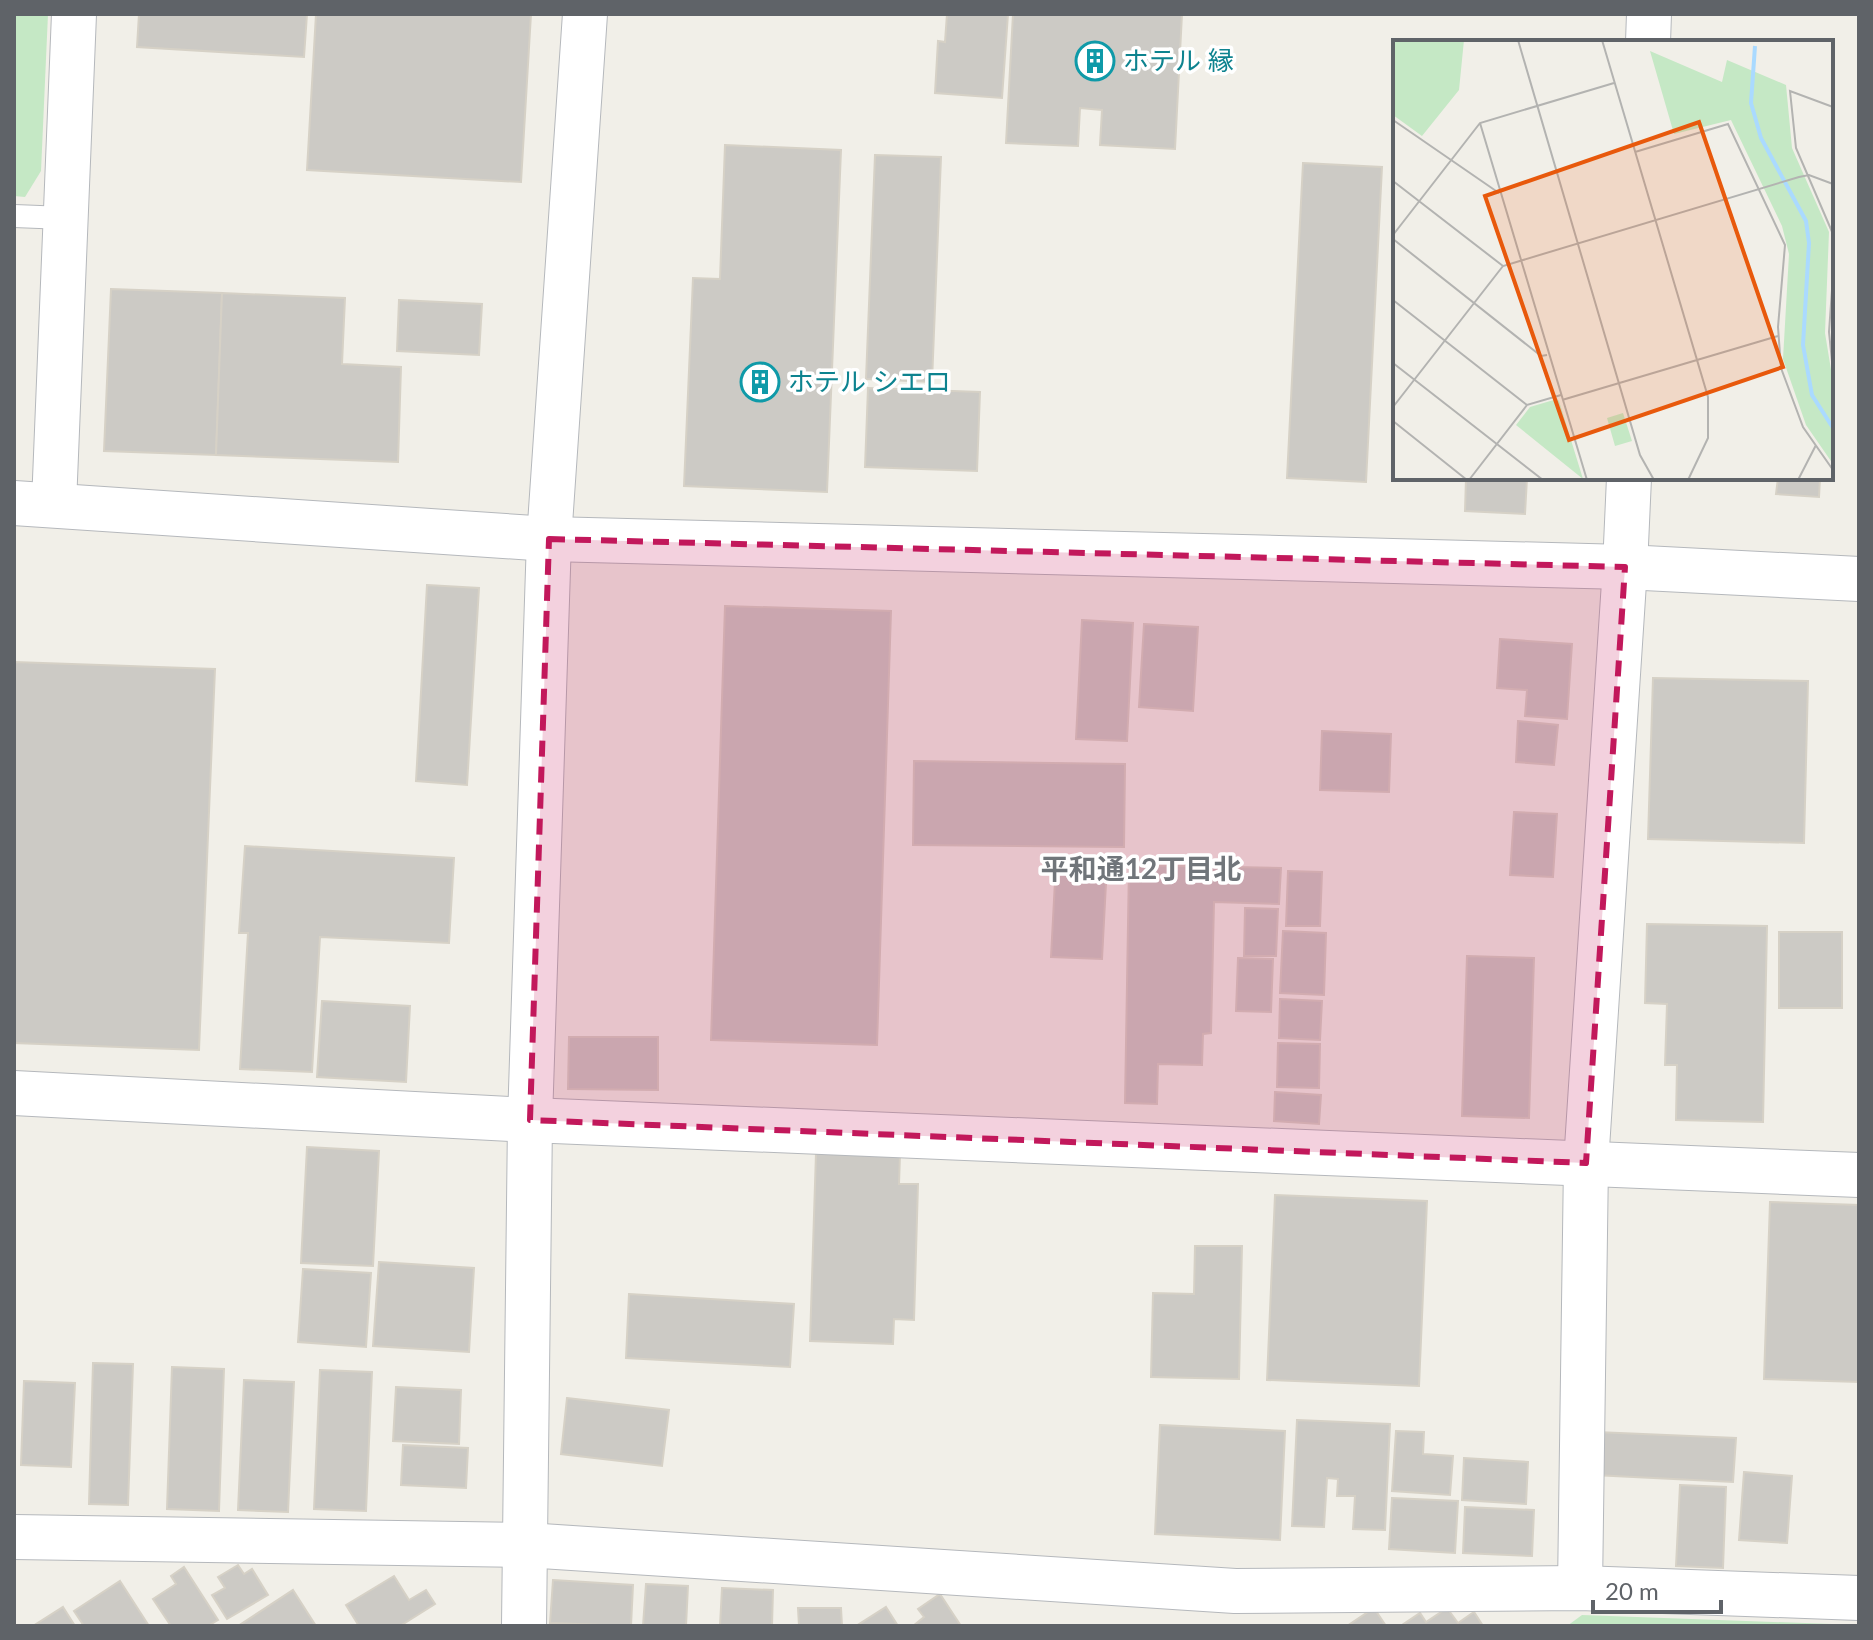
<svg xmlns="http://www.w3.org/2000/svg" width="1873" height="1640" viewBox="0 0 1873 1640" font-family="Lato,'Noto Sans JP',sans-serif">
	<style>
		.green { fill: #c5e8c5 }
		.building { fill: #cccac5; stroke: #d6d1c6; stroke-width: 2 }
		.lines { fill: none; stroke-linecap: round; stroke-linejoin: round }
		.service-casing { stroke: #b5b8bc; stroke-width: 24 }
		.minor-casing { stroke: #b5b8bc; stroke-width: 46 }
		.tertiary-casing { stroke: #b5b8bc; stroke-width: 46 }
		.service { stroke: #fff; stroke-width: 22 }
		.minor { stroke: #fff; stroke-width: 44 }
		.tertiary { stroke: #fff; stroke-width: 44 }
		.marked { fill: #c2185b; fill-opacity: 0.2; stroke: #c2185b; stroke-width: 6; stroke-dasharray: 16 10; stroke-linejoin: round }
		.labels { text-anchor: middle; stroke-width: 7; stroke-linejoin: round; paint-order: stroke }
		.culture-label { font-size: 26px; fill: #0d838f; stroke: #fff; text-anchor: start }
		.neighbourhood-label { font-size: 28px; font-weight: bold; fill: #70757a; stroke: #fff }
		.inset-river { fill: none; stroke: #aadaff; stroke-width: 4 }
		.inset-road { fill: none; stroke: #b3b3b1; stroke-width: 2 }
		.view { fill: #e8590c; fill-opacity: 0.15; stroke: #e8590c; stroke-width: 4 }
		.inset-edge { fill: none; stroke: #5f6368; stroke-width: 4 }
	</style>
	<rect width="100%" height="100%" fill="#f1efe8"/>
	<g class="green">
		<polygon points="14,14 48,14 41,171 25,197 14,196"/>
		<polygon points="1582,1615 1859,1625 1859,1626 1567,1626"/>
	</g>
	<g class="building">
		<polygon points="139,14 307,14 304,57 137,47"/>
		<polygon points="316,14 531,14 521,182 307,170"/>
		<polygon points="947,14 1008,14 1002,98 935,93 938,41 945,42"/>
		<polygon points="1013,14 1182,14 1175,149 1100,145 1102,110 1080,108 1078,146 1006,143"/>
		<polygon points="725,145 841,150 827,492 684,486 693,278 720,279"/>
		<polygon points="875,155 941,157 932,382 866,379"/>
		<polygon points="1303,163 1382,167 1366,482 1287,478"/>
		<polygon points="111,289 222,293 216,455 104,451"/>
		<polygon points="222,293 345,298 342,364 401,367 398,462 216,455"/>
		<polygon points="399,300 482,304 479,355 397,351"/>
		<polygon points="868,388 980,392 977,471 865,467"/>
		<polygon points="1466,478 1527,478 1525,514 1465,511"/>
		<polygon points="1778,478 1820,478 1819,497 1776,494"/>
		<polygon points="427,585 479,588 467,785 416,781"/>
		<polygon points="725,606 891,611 877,1045 711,1040"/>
		<polygon points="1082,620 1133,623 1127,741 1076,739"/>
		<polygon points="1144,624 1198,627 1193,711 1139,707"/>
		<polygon points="1500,639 1572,644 1567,719 1525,716 1527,690 1497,688"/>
		<polygon points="14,662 215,669 199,1050 14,1043"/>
		<polygon points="1653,678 1808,681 1804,843 1648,839"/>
		<polygon points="1518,721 1558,725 1554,765 1516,762"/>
		<polygon points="1322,731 1391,734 1389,792 1320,790"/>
		<polygon points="914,761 1125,764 1124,847 913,845"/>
		<polygon points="1514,812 1557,814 1553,877 1510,875"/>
		<polygon points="245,846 454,858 449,943 320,937 312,1072 240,1069 248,933 239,933"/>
		<polygon points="1056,862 1107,864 1102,959 1051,957"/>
		<polygon points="1129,865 1281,868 1279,904 1214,902 1211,1033 1203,1034 1202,1065 1158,1064 1157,1104 1125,1103"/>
		<polygon points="1288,871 1322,872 1320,926 1286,926"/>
		<polygon points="1245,908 1278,909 1276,956 1244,956"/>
		<polygon points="1647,924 1767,926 1763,1122 1676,1120 1677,1065 1665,1065 1667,1004 1645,1003"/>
		<polygon points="1283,931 1326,933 1324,995 1280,993"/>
		<rect x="1779" y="932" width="63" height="76"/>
		<polygon points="1467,956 1534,958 1529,1118 1462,1116"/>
		<polygon points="1238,958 1273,959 1271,1012 1236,1011"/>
		<polygon points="1280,999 1322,1001 1320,1040 1279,1038"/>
		<polygon points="322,1001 410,1006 406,1082 317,1077"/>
		<polygon points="569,1037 658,1037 658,1090 568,1089"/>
		<polygon points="1278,1043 1320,1044 1319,1088 1277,1087"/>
		<polygon points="1275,1092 1321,1095 1319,1124 1274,1121"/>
		<polygon points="307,1147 379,1151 373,1266 301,1263"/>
		<polygon points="816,1153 900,1155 899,1184 918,1184 914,1320 894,1319 893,1344 810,1341"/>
		<polygon points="1275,1195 1427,1201 1419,1386 1267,1380"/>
		<polygon points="1770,1202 1859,1205 1859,1382 1764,1379"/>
		<polygon points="1195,1246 1242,1246 1239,1379 1151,1377 1153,1293 1194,1294"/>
		<polygon points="379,1262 474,1268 469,1352 373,1346"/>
		<polygon points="303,1269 371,1273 366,1347 298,1342"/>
		<polygon points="629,1294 794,1304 790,1367 626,1358"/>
		<polygon points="93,1363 133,1364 128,1505 89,1504"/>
		<polygon points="172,1367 224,1369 219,1511 167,1509"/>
		<polygon points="320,1370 372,1372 366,1511 314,1509"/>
		<polygon points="244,1380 294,1382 288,1512 238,1510"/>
		<polygon points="24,1381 75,1383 71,1467 21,1465"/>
		<polygon points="396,1387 461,1390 459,1444 393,1441"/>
		<polygon points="567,1398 669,1410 662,1466 561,1454"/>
		<polygon points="1297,1420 1390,1424 1385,1530 1353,1529 1355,1496 1337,1496 1338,1479 1327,1478 1324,1527 1292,1526"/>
		<polygon points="1160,1425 1285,1431 1280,1540 1155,1534"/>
		<polygon points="1396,1431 1424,1432 1423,1454 1453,1456 1450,1495 1392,1491"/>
		<polygon points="1596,1432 1736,1438 1733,1482 1594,1475"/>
		<polygon points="403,1445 468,1448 466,1488 401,1485"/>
		<polygon points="1464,1458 1528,1462 1526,1504 1462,1500"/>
		<polygon points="1744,1472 1792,1476 1787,1543 1739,1540"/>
		<polygon points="1680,1485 1726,1487 1723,1568 1676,1566"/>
		<polygon points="1392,1498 1458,1501 1455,1553 1389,1549"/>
		<polygon points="1465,1507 1534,1510 1532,1556 1463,1553"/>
		<polygon points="238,1565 244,1574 252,1569 268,1595 227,1619 212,1595 225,1588 218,1577"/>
		<polygon points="184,1567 218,1620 208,1626 171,1626 153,1599 176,1584 171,1576"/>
		<polygon points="394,1576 409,1600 426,1590 435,1604 400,1626 359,1626 346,1605"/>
		<polygon points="553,1580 633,1585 631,1626 550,1623"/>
		<polygon points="120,1581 149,1626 84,1626 74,1611"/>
		<polygon points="646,1584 688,1586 686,1626 643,1626"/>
		<polygon points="722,1588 773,1590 772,1626 720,1626"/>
		<polygon points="293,1590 316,1626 238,1626"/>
		<polygon points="940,1594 961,1626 913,1626 924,1617 918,1609"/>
		<polygon points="63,1607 75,1626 33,1626"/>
		<polygon points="886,1607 898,1626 856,1626"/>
		<polygon points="798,1608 841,1608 842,1626 799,1626"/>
		<polygon points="1374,1608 1386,1626 1347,1626"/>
		<polygon points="1447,1608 1458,1623 1474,1612 1483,1626 1402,1625 1420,1613 1426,1622"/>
	</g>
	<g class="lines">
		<g class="service-casing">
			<polyline id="service" points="14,216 65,218"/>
		</g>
		<g class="minor-casing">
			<g id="minor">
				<polyline points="1648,42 1649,14"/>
				<polyline points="54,504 74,14"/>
				<polyline points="14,1093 530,1120 1859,1175"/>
				<polyline points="14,1537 526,1545 1235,1591 1580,1588 1859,1598"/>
				<polyline points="1580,1588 1586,1163 1625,567 1629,478"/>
				<polyline points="524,1626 530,1120 549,539 585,14"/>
			</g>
		</g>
		<g class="tertiary-casing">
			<polyline id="tertiary" points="14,503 549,539 1625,567 1859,579"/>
		</g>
		<use href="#service" class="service"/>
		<use href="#minor" class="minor"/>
		<use href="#tertiary" class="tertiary"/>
	</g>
	<path class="marked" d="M549,539L1625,567L1586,1163L530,1120Z"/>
	<defs>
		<g id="building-ring" transform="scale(2)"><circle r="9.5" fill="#fff" stroke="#0f9aa8" stroke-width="1.5"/><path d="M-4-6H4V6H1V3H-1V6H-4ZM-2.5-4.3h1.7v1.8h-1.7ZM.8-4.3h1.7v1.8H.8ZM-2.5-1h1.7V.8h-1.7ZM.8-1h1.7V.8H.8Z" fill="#0f9aa8"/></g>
	</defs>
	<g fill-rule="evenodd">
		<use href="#building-ring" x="1095" y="61"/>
		<use href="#building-ring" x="760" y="382"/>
	</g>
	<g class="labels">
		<g class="culture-label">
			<text x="1123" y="70">ホテル 縁</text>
			<text x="788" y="391">ホテル シエロ</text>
		</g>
		<g class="neighbourhood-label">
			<text x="1141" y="879">平和通12丁目北</text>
		</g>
	</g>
	<g transform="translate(1393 40)">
		<rect width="440" height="440" fill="#f1efe8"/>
		<path d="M0,0H71L66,50L29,96L0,75ZM257,11L329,42L334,20L393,45L399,108L436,192L432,293L440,342V424L413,385L390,319L396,214L389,186L338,80L281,94ZM164,359L166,361L190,439L123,385L137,367ZM230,373L239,401L222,406L214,378Z" fill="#c5e8c5"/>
		<path class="inset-river" d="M362,6L358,63L368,98L413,181L416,203L410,305L419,355L440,388"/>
		<path class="inset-road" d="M125,0L247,415L261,440M209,0L315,357V398L295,440M440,67L397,51L403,108L440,194M0,80L106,153M87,83L194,440M242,112L335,84L392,205L385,287L388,328L410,387L440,430M0,141L110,226M0,195L87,83L221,43M0,199L148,316L154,315M440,236L436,292L440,331M0,260L134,365L168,355M0,323L150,440M169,360L385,296M0,367L110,226L406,137L416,135L440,144M0,381L74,440M76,440L134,365M405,440L423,405"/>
		<path class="view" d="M306,82L390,327L176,400L92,156Z"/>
		<rect width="440" height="440" class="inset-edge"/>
	</g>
	<rect width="1873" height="1640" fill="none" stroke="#5f6368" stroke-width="32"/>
	<path d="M1593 1600v12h128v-12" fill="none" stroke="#5f6368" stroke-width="4"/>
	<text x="1605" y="1600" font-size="24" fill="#5f6368" stroke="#ffffff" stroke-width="6" paint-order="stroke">20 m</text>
</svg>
